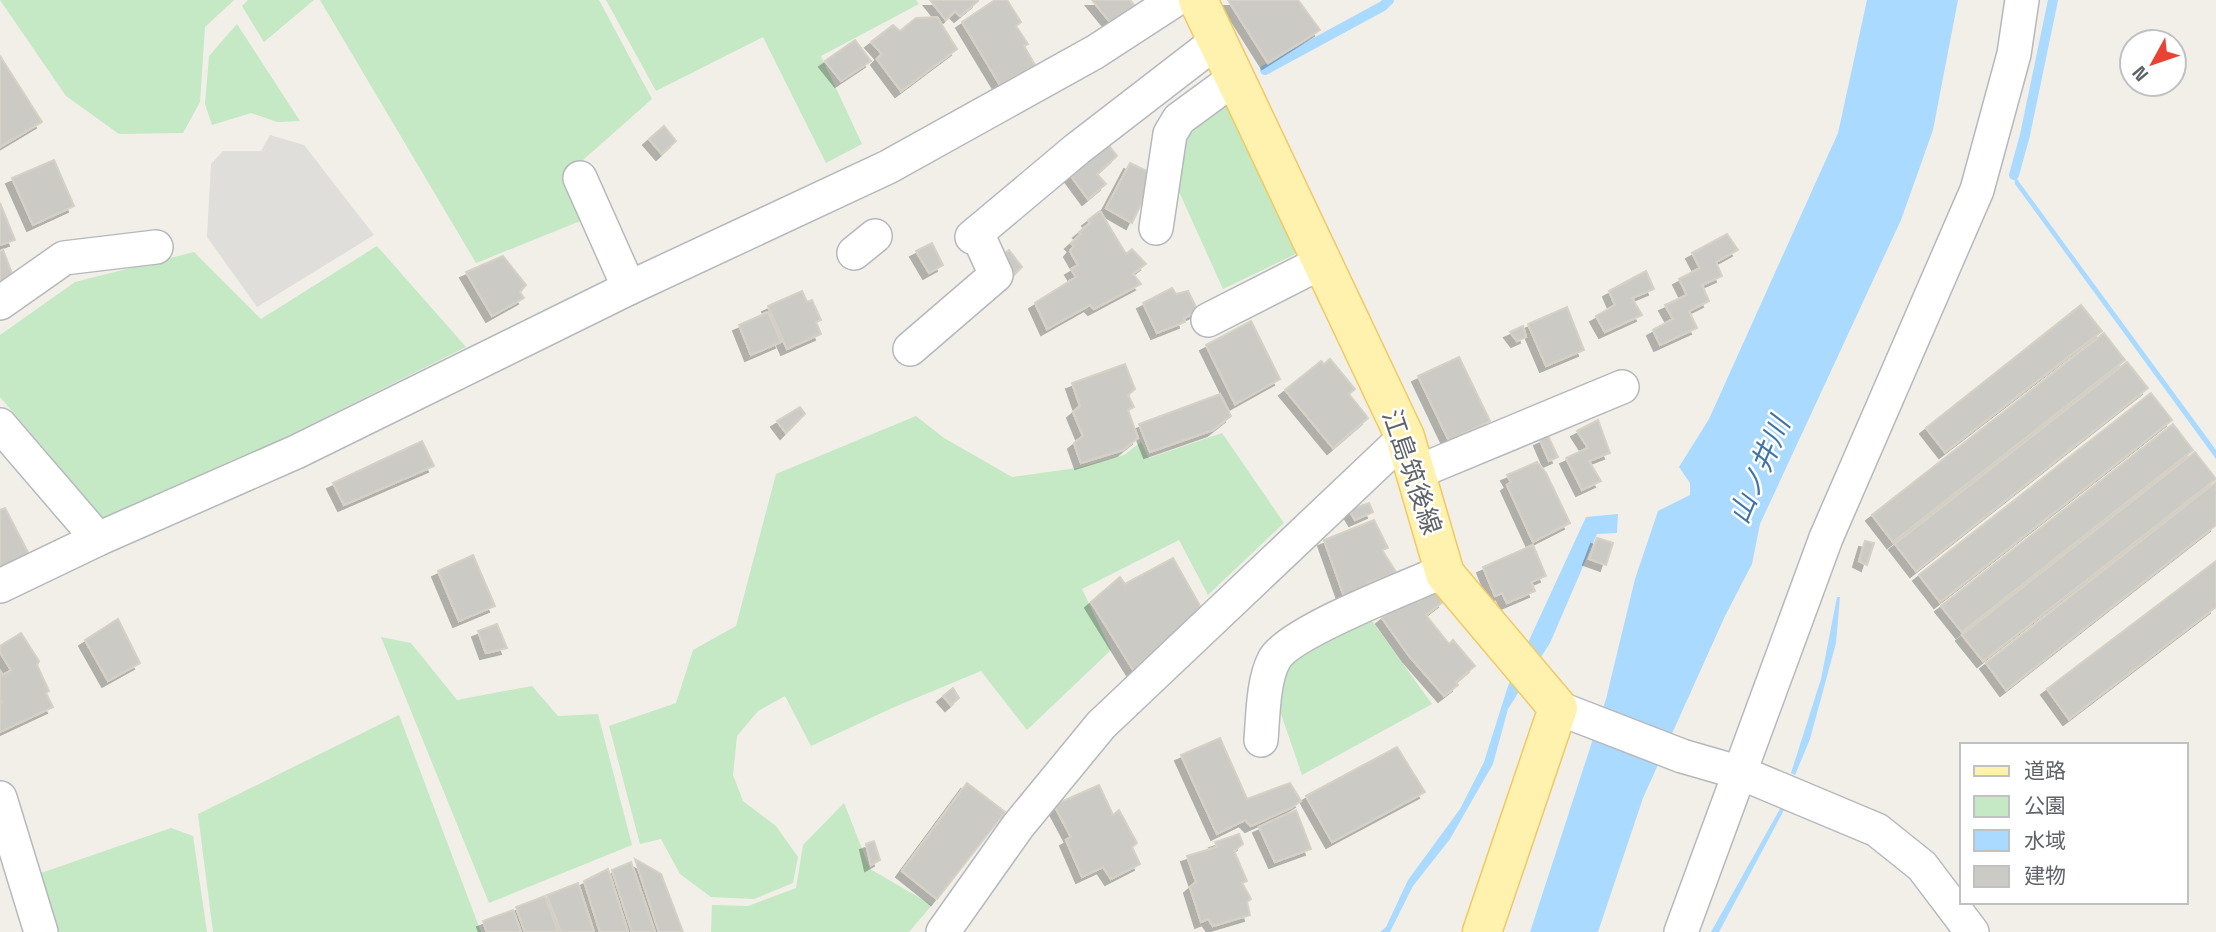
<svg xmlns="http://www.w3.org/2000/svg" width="2216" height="932" viewBox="0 0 2216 932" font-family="'Space Grotesk','Noto Sans JP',sans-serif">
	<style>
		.industrial { fill: #e0deda }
		.green { fill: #c5e8c5 }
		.water { fill: #aadaff }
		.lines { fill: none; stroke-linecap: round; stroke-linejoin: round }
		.stream { stroke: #aadaff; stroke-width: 10 }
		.building { fill: #cccac5; stroke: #d6d1c6; stroke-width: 2; filter: url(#shadow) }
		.minor-casing { stroke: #b5b8bc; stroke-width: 36 }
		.major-casing { stroke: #f2c960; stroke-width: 41 }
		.minor { stroke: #fff; stroke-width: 33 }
		.major { stroke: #fff2af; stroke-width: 38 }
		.labels { text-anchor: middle; stroke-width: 5; stroke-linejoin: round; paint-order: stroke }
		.street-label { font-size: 26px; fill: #5f6368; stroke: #fff }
		.water-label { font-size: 28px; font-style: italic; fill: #4174aa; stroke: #fff }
	</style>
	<defs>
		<filter id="shadow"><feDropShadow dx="-6" dy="6" stdDeviation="0" flood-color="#0004"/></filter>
	</defs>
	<rect width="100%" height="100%" fill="#f1efe8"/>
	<polygon class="industrial" points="270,135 304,145 374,235 257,307 207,237 211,164 223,151 261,151"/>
	<g class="green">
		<polygon points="0,0 234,0 205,27 200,102 183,133 119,134 66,96"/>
		<polygon points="248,0 314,0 264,42 242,6"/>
		<polygon points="320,0 599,0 652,99 566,175 588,218 476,263"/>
		<polygon points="606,0 916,0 919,4 821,56 862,144 826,163 763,37 656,91"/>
		<polygon points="237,24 300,121 277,122 251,113 212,125 205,104 209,56"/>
		<polygon points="1229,91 1304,250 1223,289 1176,185 1181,149 1191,120"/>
		<polygon points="377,246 466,347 109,525 0,397 0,335 75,282 194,252 261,319"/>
		<polygon points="916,416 944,438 1012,477 1077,468 1124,455 1141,442 1149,458 1222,433 1284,523 1208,595 1179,540 1082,589 1111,650 1027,730 981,671 892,708 811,746 785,696 758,711 737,736 733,775 743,801 776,826 798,857 793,883 754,899 711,897 680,874 661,839 640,844 609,726 676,703 693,650 736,626 776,474"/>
		<polygon points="1367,614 1432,704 1302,775 1278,705 1285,662"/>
		<polygon points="381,637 411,643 457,700 532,686 558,716 598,714 632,845 489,903"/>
		<polygon points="399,715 481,932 213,932 198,814"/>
		<polygon points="844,803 870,869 932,905 909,932 711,932 712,905 748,906 796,888 803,845"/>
		<polygon points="171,828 193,836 207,932 58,932 41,873"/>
	</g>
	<g class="water">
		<polygon points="1867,0 1958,0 1933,130 1901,220 1760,524 1752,564 1725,616 1643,798 1598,932 1530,932 1606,699 1635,579 1658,511 1690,495 1690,483 1679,467 1709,419 1838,133"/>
		<polygon points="2014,175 2216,450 2216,459 2015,184"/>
		<polygon points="1618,514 1617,533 1597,534 1550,643 1508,709 1493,764 1450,839 1413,886 1390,932 1380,932 1386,927 1408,880 1460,809 1484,762 1508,686 1586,517"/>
		<polygon points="1837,597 1840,597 1836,643 1810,739 1795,775 1791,773 1821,679"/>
		<polygon points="1781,807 1785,808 1719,932 1711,932"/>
	</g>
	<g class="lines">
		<g class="stream">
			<polyline points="1265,70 1383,6 1389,0"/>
			<polyline points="2014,175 2025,135 2053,0"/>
		</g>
	</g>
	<g class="building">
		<polygon points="930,0 978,0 978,1 960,16 955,11 946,20"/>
		<polygon points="995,0 1007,0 1021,22 1016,26 1028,44 1024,46 1035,65 1000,85 962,22"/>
		<polygon points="1092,0 1130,0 1134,5 1111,23"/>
		<polygon points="1228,0 1298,0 1320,30 1268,63"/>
		<polygon points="937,17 957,49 901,91 877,59 882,54 871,42 893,25 900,31 916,18"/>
		<polygon points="855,40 871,61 841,81 825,61"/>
		<polygon points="0,56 42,122 0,147"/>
		<polygon points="664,126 676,141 662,154 649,139"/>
		<polygon points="1106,142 1117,156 1097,174 1106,184 1088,199 1068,172"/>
		<polygon points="54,160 74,206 33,225 12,178"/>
		<polygon points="1130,163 1155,175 1132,223 1106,208"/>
		<polygon points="0,203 15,240 0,245"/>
		<polygon points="1100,211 1126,254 1132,249 1146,264 1133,274 1141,284 1094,309 1090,305 1047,329 1035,303 1076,277 1071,269 1078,265 1070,251 1074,246 1071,243 1081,234 1079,232 1090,223 1088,220"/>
		<polygon points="1727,234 1738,250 1716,262 1722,276 1702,285 1709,301 1689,311 1697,328 1660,345 1653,330 1673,319 1665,305 1687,295 1679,279 1700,268 1692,253"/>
		<polygon points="932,243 943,265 929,273 916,251"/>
		<polygon points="3,250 15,281 0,286 0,252"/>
		<polygon points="1009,250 1022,267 1014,275 1000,258"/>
		<polygon points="503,256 526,285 520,292 524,298 492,316 466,272"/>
		<polygon points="1646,271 1654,289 1632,298 1642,315 1605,332 1596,316 1615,305 1609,291"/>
		<polygon points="1172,288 1176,294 1188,291 1198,311 1184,318 1185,322 1157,333 1143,303"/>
		<polygon points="802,291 807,302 812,300 821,320 816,322 821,334 787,349 768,306"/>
		<polygon points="2081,305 2102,331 1945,452 1926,428"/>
		<polygon points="1567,307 1584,350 1546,366 1528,324"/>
		<polygon points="768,312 781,342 751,355 739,325"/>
		<polygon points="1251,321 1280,379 1235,404 1206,345"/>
		<polygon points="1523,326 1526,337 1517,341 1510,332"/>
		<polygon points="2104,333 2125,360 1893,542 1872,515"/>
		<polygon points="1459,357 1490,421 1449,441 1418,376"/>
		<polygon points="1330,359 1355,389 1349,394 1368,418 1333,448 1285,390 1321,361 1324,364"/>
		<polygon points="2127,362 2148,388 1916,571 1895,544"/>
		<polygon points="1125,364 1135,389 1128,395 1134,407 1128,410 1138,438 1123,450 1081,463 1074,443 1083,436 1073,412 1080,406 1072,383"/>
		<polygon points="2151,393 2172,420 1940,602 1919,575"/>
		<polygon points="1220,394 1231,416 1213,430 1150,452 1139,424"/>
		<polygon points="800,407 805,414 786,433 777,421"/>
		<polygon points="1598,420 1610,453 1589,461 1601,481 1582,490 1566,458 1588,448 1577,431"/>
		<polygon points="2173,424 2193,450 1962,632 1941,606"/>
		<polygon points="1548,436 1558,457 1549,461 1540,440"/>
		<polygon points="422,441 434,466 344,505 333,483"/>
		<polygon points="2195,452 2216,479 1983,661 1962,635"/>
		<polygon points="1537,462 1546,473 1570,523 1533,542 1507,485 1511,482 1507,475"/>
		<polygon points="2216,482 2216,525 2006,690 1986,663"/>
		<polygon points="1369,503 1373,512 1355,520 1349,510"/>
		<polygon points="5,508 31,558 0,573 0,510"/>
		<polygon points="1374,520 1388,548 1382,550 1396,572 1368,583 1371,590 1345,599 1324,540"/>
		<polygon points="1597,538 1613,543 1606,565 1589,559"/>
		<polygon points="1865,541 1874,543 1867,565 1859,561"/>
		<polygon points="1533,545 1546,576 1531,582 1535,591 1507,603 1502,593 1495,596 1483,567"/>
		<polygon points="473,555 495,606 459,621 438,571"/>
		<polygon points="1173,558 1203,611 1135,673 1091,602 1120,577 1125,584"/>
		<polygon points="2216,561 2216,607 2069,719 2047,689"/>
		<polygon points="1434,589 1444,601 1426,615 1449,644 1453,640 1475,666 1456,682 1458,685 1444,696 1409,656 1382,618 1411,595 1418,602"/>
		<polygon points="118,619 140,663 108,681 85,640"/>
		<polygon points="497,624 507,648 486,653 478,631"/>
		<polygon points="21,633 39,661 37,665 49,691 46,693 53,707 0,732 0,704 2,702 0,699 0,671 3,675 11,670 0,652 0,646"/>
		<polygon points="953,688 959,698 951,705 943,696"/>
		<polygon points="1220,738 1247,799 1290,783 1301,801 1291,808 1251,826 1245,820 1217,834 1181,755"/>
		<polygon points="1397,747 1425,792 1332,842 1306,796"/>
		<polygon points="967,783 1005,812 937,899 902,871"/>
		<polygon points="1099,785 1113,815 1119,810 1137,843 1132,847 1140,864 1111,879 1103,867 1082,877 1066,840 1071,837 1054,805"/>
		<polygon points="1296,810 1311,849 1275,862 1259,827"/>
		<polygon points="1239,834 1243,844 1234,851 1247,881 1242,883 1251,899 1247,902 1250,915 1213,926 1208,919 1201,922 1190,887 1196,882 1187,856 1217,847 1215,842"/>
		<polygon points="874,841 880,860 871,865 866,844"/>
		<polygon points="635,859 661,874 683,932 659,932"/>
		<polygon points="631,862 655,932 632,932 612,870"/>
		<polygon points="608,869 628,932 600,932 584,881"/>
		<polygon points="578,883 594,932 561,932 547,895"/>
		<polygon points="545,896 558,932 525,932 516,907"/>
		<polygon points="513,910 521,932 487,932 483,921"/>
	</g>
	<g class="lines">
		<g class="minor-casing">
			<g id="minor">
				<polyline points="580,178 629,288"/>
				<polyline points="1156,228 1170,134 1179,119 1235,78"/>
				<polyline points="972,237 1077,149 1217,41"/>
				<polyline points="854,253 875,236"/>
				<polyline points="0,303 64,258 156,247"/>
				<polyline points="1208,320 1322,262"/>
				<polyline points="910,349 996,275 977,233"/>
				<polyline points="0,425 98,539"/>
				<polyline points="1415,473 1622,387"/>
				<polyline points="0,586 98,539 296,452 629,288 888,167 1095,52 1175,0"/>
				<polyline points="1558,708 1682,756 1741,773 1877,830 1922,866 1972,932"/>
				<path d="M1261,740C1263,716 1263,681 1274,660C1288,632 1411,586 1444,571"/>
				<polyline points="0,798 41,932"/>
				<polyline points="943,932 1018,826 1101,725 1405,437"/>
				<polyline points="1681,932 1826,538 1977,190 2014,54 2022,0"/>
			</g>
		</g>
		<g class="major-casing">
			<polyline id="major" points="1198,0 1405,437 1445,574 1558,708 1482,932"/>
		</g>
		<use href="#minor" class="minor"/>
		<use href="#major" class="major"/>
	</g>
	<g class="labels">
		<g class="street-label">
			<text transform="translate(1412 472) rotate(71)" y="9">江島筑後線</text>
		</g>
		<g class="water-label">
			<text transform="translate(1759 470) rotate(-67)" y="10">山ノ井川</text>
		</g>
	</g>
	<rect x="1960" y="743" width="228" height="161" fill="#ffffff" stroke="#bfc1c3" stroke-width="2"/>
	<rect x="1974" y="766" width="35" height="10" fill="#fff2af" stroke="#bfc1c3" stroke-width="2"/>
	<text x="2024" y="778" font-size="21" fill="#5f6368">道路</text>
	<rect x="1974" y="796" width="35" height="21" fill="#c5e8c5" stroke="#bfc1c3" stroke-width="2"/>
	<text x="2024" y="813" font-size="21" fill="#5f6368">公園</text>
	<rect x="1974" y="830" width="35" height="21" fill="#aadaff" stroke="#bfc1c3" stroke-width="2"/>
	<text x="2024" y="848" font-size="21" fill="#5f6368">水域</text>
	<rect x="1974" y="866" width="35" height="21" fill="#cccac5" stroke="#bfc1c3" stroke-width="2"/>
	<text x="2024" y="883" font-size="21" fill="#5f6368">建物</text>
	<g transform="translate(2153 63) rotate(230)"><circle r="33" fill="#ffffff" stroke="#bfc1c3" stroke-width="2"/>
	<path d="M0-5L12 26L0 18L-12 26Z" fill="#ea4335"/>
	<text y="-10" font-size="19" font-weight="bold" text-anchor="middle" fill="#5f6368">N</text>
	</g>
</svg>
